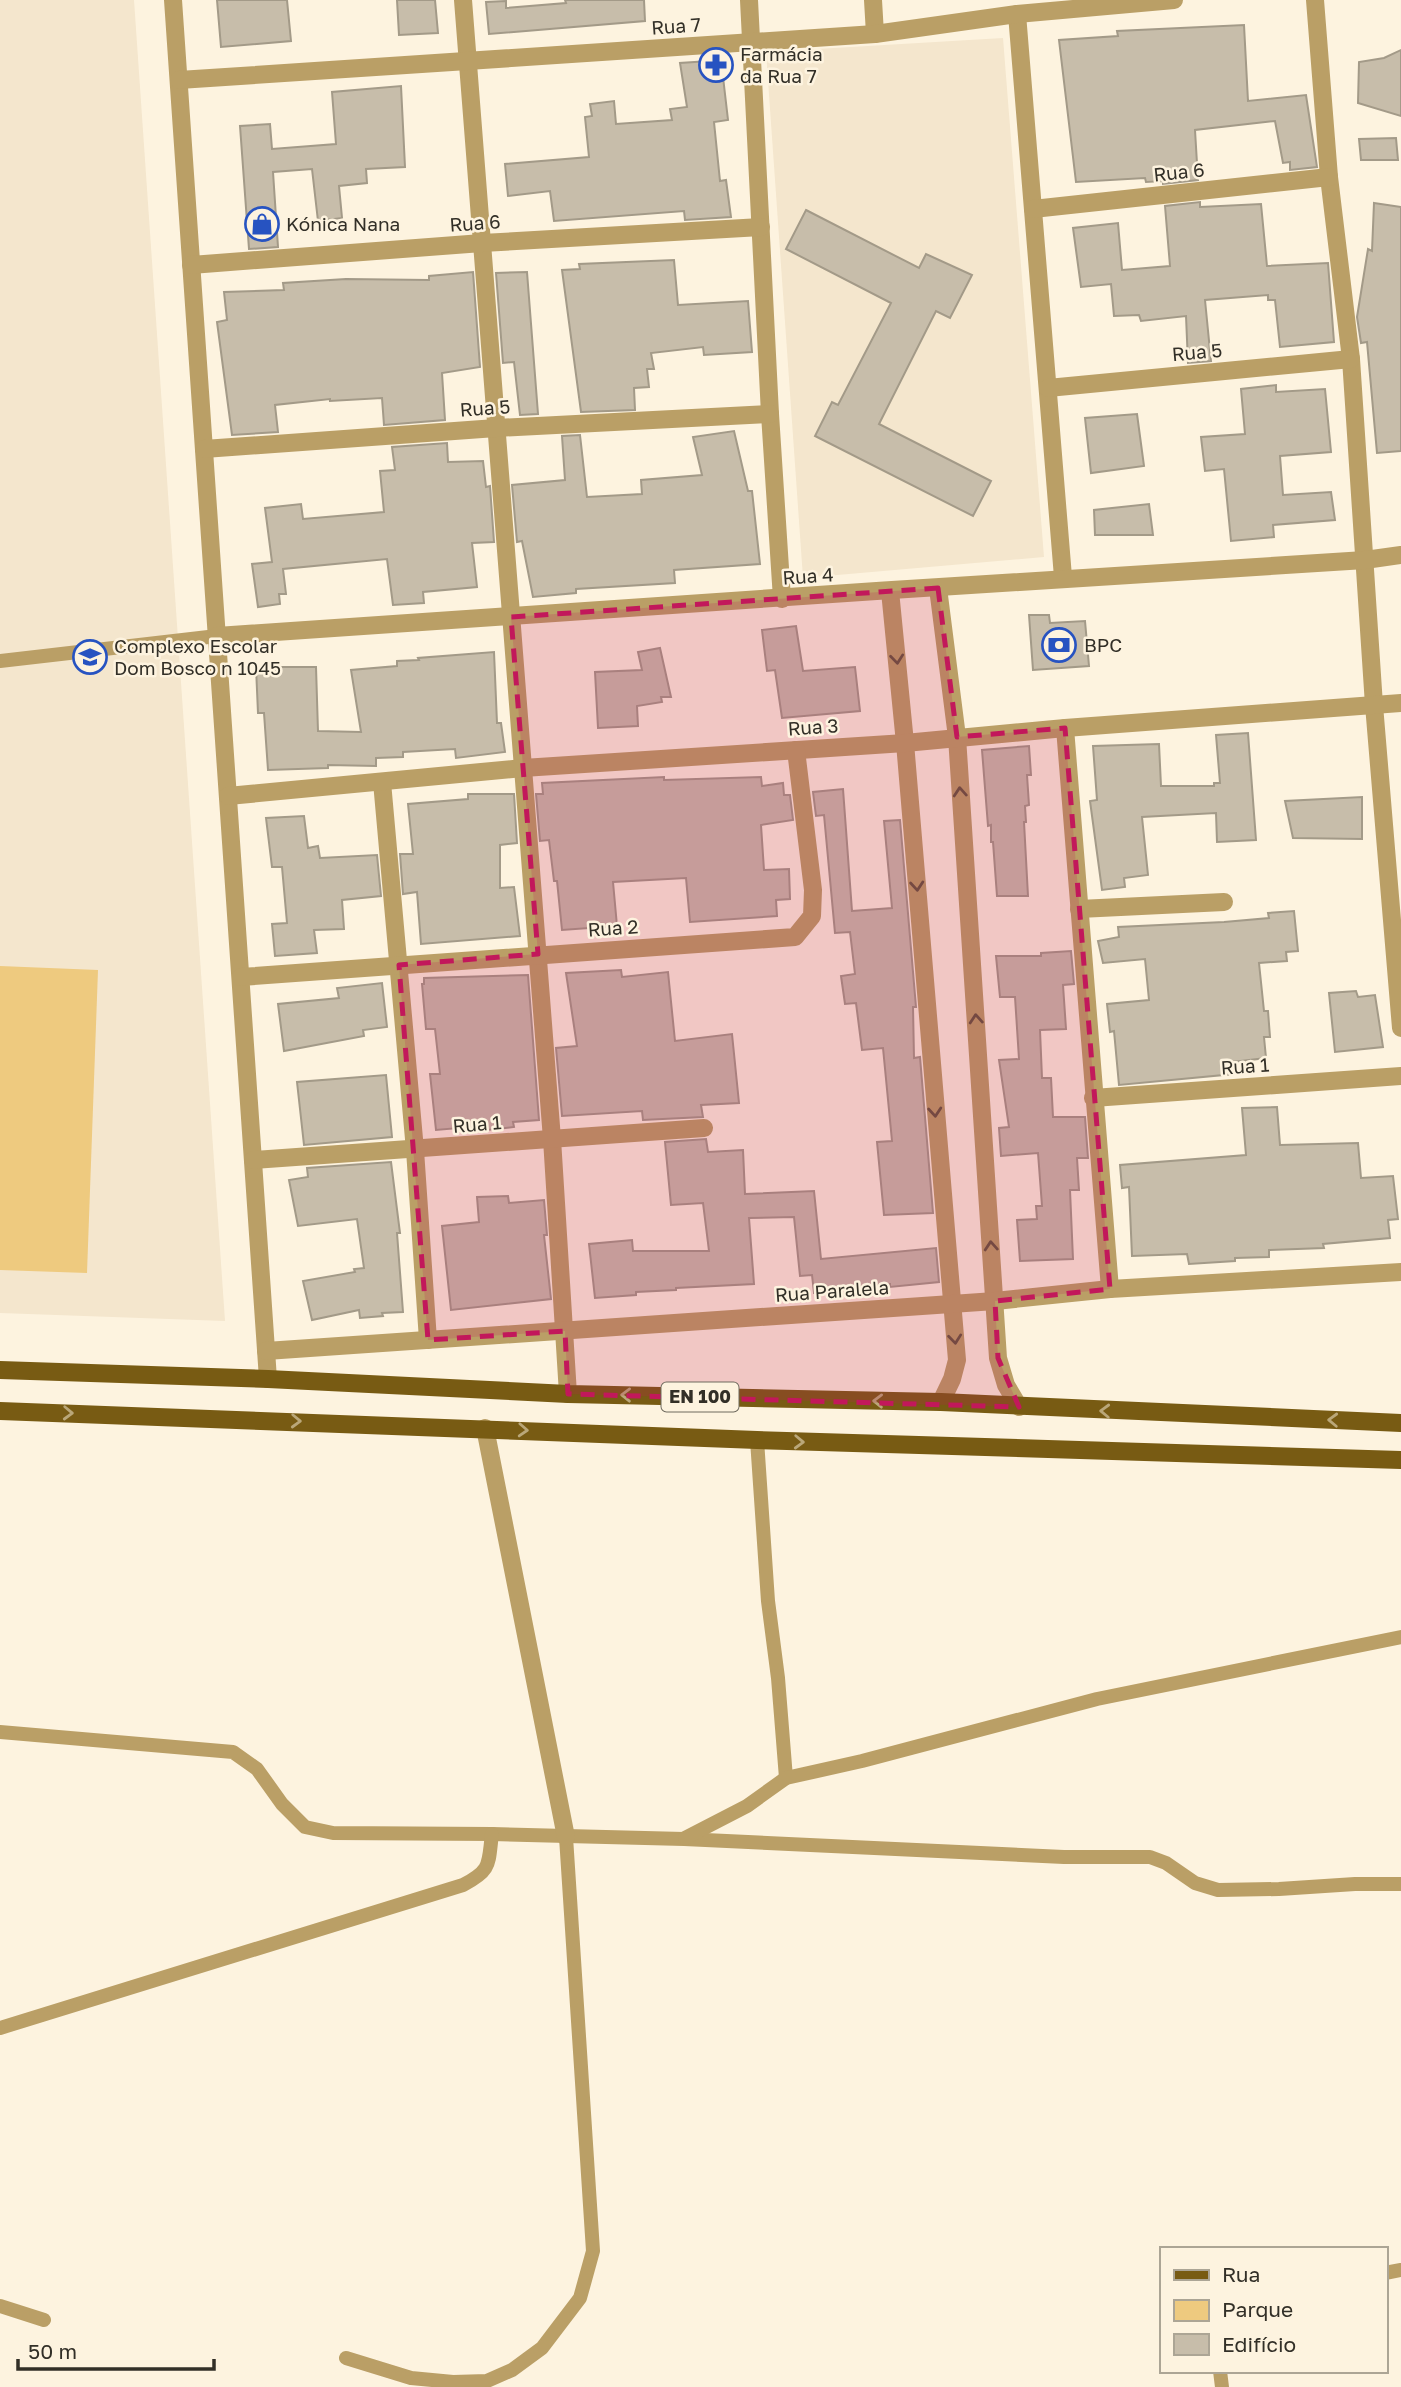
<svg xmlns="http://www.w3.org/2000/svg" width="1401" height="2387" viewBox="0 0 1401 2387" font-family="'Golos Text',sans-serif">
	<style>
		.built { fill: #f4e6cd }
		.green { fill: #eeca7f }
		.building { fill: #c7bdaa; stroke: #a39a88; stroke-width: 2 }
		.lines { fill: none; stroke-linecap: round; stroke-linejoin: round }
		.service { stroke: #ba9f66; stroke-width: 14 }
		.minor { stroke: #ba9f66; stroke-width: 18 }
		.primary { stroke: #785b13; stroke-width: 18 }
		.oneway { stroke: #62563d }
		.oneway2 { stroke: #baa779 }
		.marked { fill: #c2185b; fill-opacity: 0.2; stroke: #c2185b; stroke-width: 5; stroke-dasharray: 14 9; stroke-linejoin: round }
		.labels { text-anchor: middle; stroke-width: 5; stroke-linejoin: round; paint-order: stroke }
		.shield { fill: #fdf3df; stroke: #6f6a5e; stroke-width: 2 }
		.shield-label { font-size: 18px; font-weight: bold; fill: #322f27 }
		.street-label { font-size: 19px; fill: #322f27; stroke: #fdf3df }
		.poi-label { font-size: 19px; fill: #322f27; stroke: #fdf3df; text-anchor: start }
	</style>
	<rect width="100%" height="100%" fill="#fdf3df"/>
	<g class="built">
		<polygon points="0,0 134,0 225,1321 0,1313"/>
		<polygon points="1003,38 1044,557 803,578 766,52"/>
	</g>
	<polygon class="green" points="0,966 98,970 87,1273 0,1270"/>
	<g class="building">
		<polygon points="217,0 287,0 291,41 221,47"/>
		<polygon points="397,0 435,0 438,33 399,35"/>
		<polygon points="565,0 644,0 645,21 489,34 486,2 506,1 506,8 566,3"/>
		<polygon points="1244,25 1248,101 1306,95 1317,167 1290,170 1290,162 1283,163 1275,121 1195,130 1198,180 1163,184 1163,181 1146,182 1145,178 1076,182 1059,40 1118,36 1117,31"/>
		<polygon points="1401,50 1401,116 1358,103 1359,62 1384,58"/>
		<polygon points="709,61 712,79 723,77 728,120 714,122 720,181 726,180 731,217 685,220 684,211 554,221 550,191 508,196 505,164 589,157 585,117 592,116 590,104 614,101 616,124 672,120 670,109 687,107 680,63"/>
		<polygon points="401,86 405,167 366,169 367,183 339,186 342,218 318,221 312,169 273,172 278,247 249,249 240,126 270,124 272,149 336,144 332,92"/>
		<polygon points="1396,138 1398,160 1361,160 1359,139"/>
		<polygon points="1200,202 1200,207 1261,204 1267,266 1328,263 1334,342 1280,347 1275,300 1268,300 1268,295 1205,300 1211,361 1188,363 1186,316 1141,321 1139,315 1114,316 1111,284 1081,287 1073,228 1118,223 1122,270 1170,266 1165,206"/>
		<polygon points="1374,203 1401,207 1401,451 1377,453 1367,342 1361,343 1357,317 1368,249 1372,251"/>
		<polygon points="806,210 919,268 926,254 972,275 950,318 936,311 879,424 991,481 973,516 815,436 832,402 838,405 891,303 786,249"/>
		<polygon points="674,260 678,305 748,301 752,352 704,355 703,347 651,353 654,369 647,369 649,387 634,388 635,410 581,412 562,270 580,269 579,264"/>
		<polygon points="473,272 480,367 442,373 445,420 384,425 382,398 330,401 330,399 275,405 278,432 232,435 217,322 227,320 224,292 284,290 283,283 346,279 429,280 429,276"/>
		<polygon points="527,272 538,414 520,415 514,362 503,363 496,273"/>
		<polygon points="1276,385 1276,392 1325,389 1331,452 1280,456 1283,495 1331,492 1335,520 1273,525 1274,537 1231,541 1224,469 1205,471 1201,437 1245,434 1241,389"/>
		<polygon points="1137,414 1144,466 1091,473 1085,418"/>
		<polygon points="734,431 748,491 752,491 760,564 674,570 675,583 576,589 576,593 533,597 522,541 517,542 512,485 565,480 562,436 580,435 587,497 642,494 641,480 702,475 693,437"/>
		<polygon points="447,443 448,462 483,461 486,487 490,486 494,542 472,543 477,587 423,592 424,603 393,605 387,559 283,569 286,594 279,594 280,604 258,607 252,564 272,562 265,508 301,504 303,519 384,512 380,471 395,470 392,447"/>
		<polygon points="1149,504 1153,535 1095,535 1094,510"/>
		<polygon points="1029,615 1049,615 1050,623 1085,621 1089,666 1033,670"/>
		<polygon points="796,626 803,671 855,667 860,711 782,718 775,670 767,671 762,630"/>
		<polygon points="660,648 671,697 661,697 662,702 637,706 638,726 598,728 595,672 642,670 638,652"/>
		<polygon points="494,652 497,723 501,723 505,752 456,758 455,749 403,752 403,757 376,758 376,766 328,765 328,768 268,770 264,713 258,713 256,667 316,667 318,731 361,732 351,670 397,666 397,661 419,660 418,658"/>
		<polygon points="1248,733 1256,840 1217,842 1216,813 1142,817 1148,875 1124,878 1125,887 1102,890 1090,801 1097,800 1093,746 1159,744 1161,786 1214,786 1214,783 1220,783 1216,735"/>
		<polygon points="1029,746 1031,775 1027,775 1029,805 1025,806 1026,822 1024,822 1028,896 997,896 993,842 991,842 991,825 988,826 982,750"/>
		<polygon points="664,777 664,780 761,777 762,786 783,783 784,795 790,795 793,820 761,825 764,870 789,869 790,899 776,900 777,916 690,922 686,878 613,882 617,926 562,930 557,881 554,881 549,840 540,841 536,794 543,794 542,783"/>
		<polygon points="843,789 852,911 892,908 884,821 900,820 916,1007 913,1007 914,1058 920,1057 933,1213 884,1215 877,1142 892,1141 883,1048 862,1050 856,1003 845,1004 841,976 855,974 850,932 835,933 824,815 816,816 813,792"/>
		<polygon points="468,794 514,794 517,843 500,845 500,888 514,887 520,936 421,944 417,892 403,894 400,854 413,854 408,804 468,799"/>
		<polygon points="1362,797 1362,839 1293,838 1285,801"/>
		<polygon points="304,816 308,848 318,846 320,858 377,855 381,896 342,900 344,929 314,930 317,953 275,956 272,924 287,923 282,867 272,867 266,818"/>
		<polygon points="1294,911 1298,951 1286,952 1287,961 1259,963 1264,1011 1268,1011 1270,1037 1264,1037 1266,1058 1233,1062 1234,1074 1119,1085 1114,1031 1110,1032 1107,1004 1149,1000 1145,959 1103,963 1098,941 1119,937 1118,927 1224,922 1269,918 1268,913"/>
		<polygon points="1071,951 1074,984 1063,985 1066,1029 1040,1030 1042,1078 1051,1078 1053,1117 1085,1117 1088,1158 1077,1158 1079,1190 1070,1190 1073,1259 1020,1261 1017,1220 1037,1219 1036,1206 1042,1206 1038,1153 1001,1156 999,1128 1009,1127 999,1060 1019,1059 1015,997 1000,997 996,956 1041,956 1041,953"/>
		<polygon points="621,970 622,977 668,972 675,1041 732,1034 739,1103 701,1105 703,1117 643,1120 642,1111 562,1116 556,1048 577,1046 566,973"/>
		<polygon points="528,975 539,1120 513,1122 514,1127 470,1132 470,1127 436,1130 430,1074 440,1074 435,1029 426,1029 422,984 424,984 424,978"/>
		<polygon points="382,983 387,1027 363,1030 364,1036 284,1051 278,1004 339,998 337,988"/>
		<polygon points="1356,991 1358,997 1375,995 1383,1047 1335,1052 1329,993"/>
		<polygon points="386,1075 392,1137 304,1145 297,1082"/>
		<polygon points="1277,1107 1280,1145 1358,1143 1361,1178 1393,1176 1398,1219 1388,1220 1390,1238 1323,1244 1324,1248 1269,1250 1269,1257 1235,1258 1235,1261 1189,1264 1187,1254 1132,1256 1129,1187 1122,1188 1120,1165 1246,1155 1242,1108"/>
		<polygon points="706,1139 708,1152 743,1150 745,1194 814,1191 821,1259 936,1248 939,1282 890,1287 890,1284 837,1288 837,1291 814,1293 812,1275 800,1276 794,1217 749,1218 754,1284 676,1288 676,1290 636,1292 636,1295 595,1298 589,1244 632,1240 633,1251 709,1251 703,1203 671,1205 665,1142"/>
		<polygon points="391,1162 400,1233 397,1233 403,1312 382,1313 383,1316 360,1318 359,1310 312,1320 303,1281 355,1272 354,1269 364,1268 357,1219 298,1226 289,1180 308,1177 307,1168"/>
		<polygon points="508,1196 509,1203 544,1200 547,1235 544,1235 551,1299 451,1310 442,1226 479,1222 477,1197"/>
	</g>
	<g class="lines">
		<g class="service">
			<polyline points="0,661 217,636"/>
			<polyline points="757,1440 768,1601 778,1678 786,1778"/>
			<polyline points="0,1732 233,1752 257,1769 282,1804 305,1827 333,1833 492,1834 684,1839 1064,1857 1150,1857 1166,1863 1195,1883 1218,1890 1279,1889 1355,1884 1401,1884"/>
			<polyline points="685,1838 747,1806 786,1778 862,1761 1097,1699 1401,1637"/>
			<path d="M0,2028L463,1885C492,1870 488,1864 492,1834"/>
			<polyline points="1385,2273 1401,2270"/>
			<polyline points="0,2306 44,2320"/>
			<polyline points="346,2358 411,2378 453,2382 487,2381 512,2370 542,2348 580,2298 593,2251 566,1837"/>
			<polyline points="1220,2371 1222,2387"/>
		</g>
		<g class="minor">
			<polyline points="173,0 268,1379"/>
			<polyline points="463,0 552,1139 568,1394"/>
			<polyline points="749,0 770,414 782,599"/>
			<polyline points="873,0 875,34"/>
			<polyline points="1315,0 1329,177 1351,359 1374,705 1401,1028"/>
			<polyline points="1017,14 1063,577"/>
			<polyline points="179,80 875,34 1017,14 1174,0"/>
			<polyline points="1033,209 1329,177"/>
			<polyline points="191,265 482,243 761,227"/>
			<polyline points="1048,388 1351,359"/>
			<polyline points="204,449 496,428 770,414"/>
			<polyline points="938,588 957,737 998,1358 1006,1385 1019,1407"/>
			<polyline points="890,591 905,743 957,1360 952,1379 941,1402"/>
			<path d="M217,636C600,611 982,582 1365,560L1401,555"/>
			<polyline points="1065,728 1110,1289"/>
			<polyline points="382,782 415,1150 428,1340"/>
			<polyline points="228,796 523,768 905,743 1065,728 1401,703"/>
			<polyline points="1079,909 1224,902"/>
			<polyline points="241,977 795,937 812,916 813,890 796,750"/>
			<polyline points="1093,1098 1401,1076"/>
			<polyline points="253,1160 704,1128"/>
			<polyline points="266,1351 995,1301 1110,1289 1401,1272"/>
			<polyline points="485,1428 566,1837"/>
		</g>
		<g class="primary">
			<polyline points="0,1370 268,1379 568,1394 941,1402 1401,1423"/>
			<polyline points="0,1411 757,1440 1401,1460"/>
		</g>
	</g>
	<defs><path id="oneway-chevron" d="M-2-3.5L2.5 0L-2 3.5" fill="none" stroke-width="1.6" stroke-linecap="round" stroke-linejoin="round" transform="scale(1.75)"/></defs>
	<g class="oneway">
		<use href="#oneway-chevron" transform="translate(897 659) rotate(84)"/>
		<use href="#oneway-chevron" transform="translate(960 792) rotate(-94)"/>
		<use href="#oneway-chevron" transform="translate(917 886) rotate(85)"/>
		<use href="#oneway-chevron" transform="translate(976 1019) rotate(-94)"/>
		<use href="#oneway-chevron" transform="translate(935 1112) rotate(85)"/>
		<use href="#oneway-chevron" transform="translate(991 1246) rotate(-94)"/>
		<use href="#oneway-chevron" transform="translate(955 1339) rotate(84)"/>
	</g>
	<g class="oneway2">
		<use href="#oneway-chevron" transform="translate(626 1395) rotate(-179)"/>
		<use href="#oneway-chevron" transform="translate(878 1401) rotate(-179)"/>
		<use href="#oneway-chevron" transform="translate(1105 1411) rotate(-178)"/>
		<use href="#oneway-chevron" transform="translate(68 1413) rotate(2)"/>
		<use href="#oneway-chevron" transform="translate(1333 1420) rotate(-178)"/>
		<use href="#oneway-chevron" transform="translate(296 1421) rotate(2)"/>
		<use href="#oneway-chevron" transform="translate(523 1430) rotate(3)"/>
		<use href="#oneway-chevron" transform="translate(799 1442) rotate(2)"/>
	</g>
	<path class="marked" d="M938,588L957,737L1065,728L1110,1289L995,1301L998,1358L1019,1407L568,1394L565,1331L428,1340L399,965L538,954L511,617Z"/>
	<defs>
		<g id="pharmacy-ring" transform="scale(1.75)"><circle r="9.5" fill="#fdf3df" stroke="#2753c1" stroke-width="1.5"/><path d="M-2-6h4v4h4v4h-4v4h-4v-4h-4v-4h4Z" fill="#2753c1"/></g>
		<g id="shop-ring" transform="scale(1.75)"><circle r="9.5" fill="#fdf3df" stroke="#2753c1" stroke-width="1.5"/><path d="M-5-2.5h2.3a2.7 3.5 0 0 1 5.4 0H5L5.5 6h-11ZM-1.5-2.5h3a1.5 2.3 0 0 0-3 0Z" fill="#2753c1"/></g>
		<g id="bank-ring" transform="scale(1.75)"><circle r="9.5" fill="#fdf3df" stroke="#2753c1" stroke-width="1.5"/><path d="M-6-4H6V4H-6ZM0-2.3a2.3 2.3 0 1 0 0 4.6a2.3 2.3 0 1 0 0-4.6Z" fill="#2753c1"/></g>
		<g id="school-ring" transform="scale(1.75)"><circle r="9.5" fill="#fdf3df" stroke="#2753c1" stroke-width="1.5"/><path d="M0-5L7-2L0 1L-7-2ZM-4 1L0 2.5L4 1V4Q0 6-4 4Z" fill="#2753c1"/></g>
	</defs>
	<g fill-rule="evenodd">
		<use href="#pharmacy-ring" x="716" y="65"/>
		<use href="#shop-ring" x="262" y="224"/>
		<use href="#bank-ring" x="1059" y="645"/>
		<use href="#school-ring" x="90" y="657"/>
	</g>
	<g class="labels">
		<rect class="shield" x="661.5" y="1382.5" width="77" height="29" rx="5"/>
		<g class="shield-label">
			<text x="700" y="1403">EN 100</text>
		</g>
		<g class="street-label">
			<text transform="translate(676 26) rotate(-4)" y="7">Rua 7</text>
			<text transform="translate(1179 172) rotate(-6)" y="7">Rua 6</text>
			<text transform="translate(475 223) rotate(-4)" y="7">Rua 6</text>
			<text transform="translate(1197 352) rotate(-5)" y="7">Rua 5</text>
			<text transform="translate(485 408) rotate(-4)" y="7">Rua 5</text>
			<text transform="translate(808 576) rotate(-4)" y="7">Rua 4</text>
			<text transform="translate(813 727) rotate(-4)" y="7">Rua 3</text>
			<text transform="translate(613 928) rotate(-4)" y="7">Rua 2</text>
			<text transform="translate(1245 1066) rotate(-4)" y="7">Rua 1</text>
			<text transform="translate(477 1124) rotate(-5)" y="7">Rua 1</text>
			<text transform="translate(832 1291) rotate(-4)" y="7">Rua Paralela</text>
		</g>
		<g class="poi-label">
			<text x="740" y="61">Farmácia<tspan x="740" dy="22">da Rua 7</tspan></text>
			<text x="286" y="231">Kónica Nana</text>
			<text x="1084" y="652">BPC</text>
			<text x="114" y="653">Complexo Escolar<tspan x="114" dy="22">Dom Bosco n 1045</tspan></text>
		</g>
	</g>
	<rect x="1160" y="2247" width="228" height="126" fill="#fdf3df" stroke="#aca595" stroke-width="2"/>
	<rect x="1174" y="2270" width="35" height="10" fill="#785b13" stroke="#aca595" stroke-width="2"/>
	<text x="1222" y="2282" font-size="21" fill="#322f27">Rua</text>
	<rect x="1174" y="2300" width="35" height="21" fill="#eeca7f" stroke="#aca595" stroke-width="2"/>
	<text x="1222" y="2317" font-size="21" fill="#322f27">Parque</text>
	<rect x="1174" y="2334" width="35" height="21" fill="#c7bdaa" stroke="#aca595" stroke-width="2"/>
	<text x="1222" y="2352" font-size="21" fill="#322f27">Edifício</text>
	<path d="M18 2359v10h196v-10" fill="none" stroke="#322f27" stroke-width="3.5"/>
	<text x="28" y="2359" font-size="21" fill="#322f27" stroke="#fdf3df" stroke-width="5" paint-order="stroke">50 m</text>
</svg>
